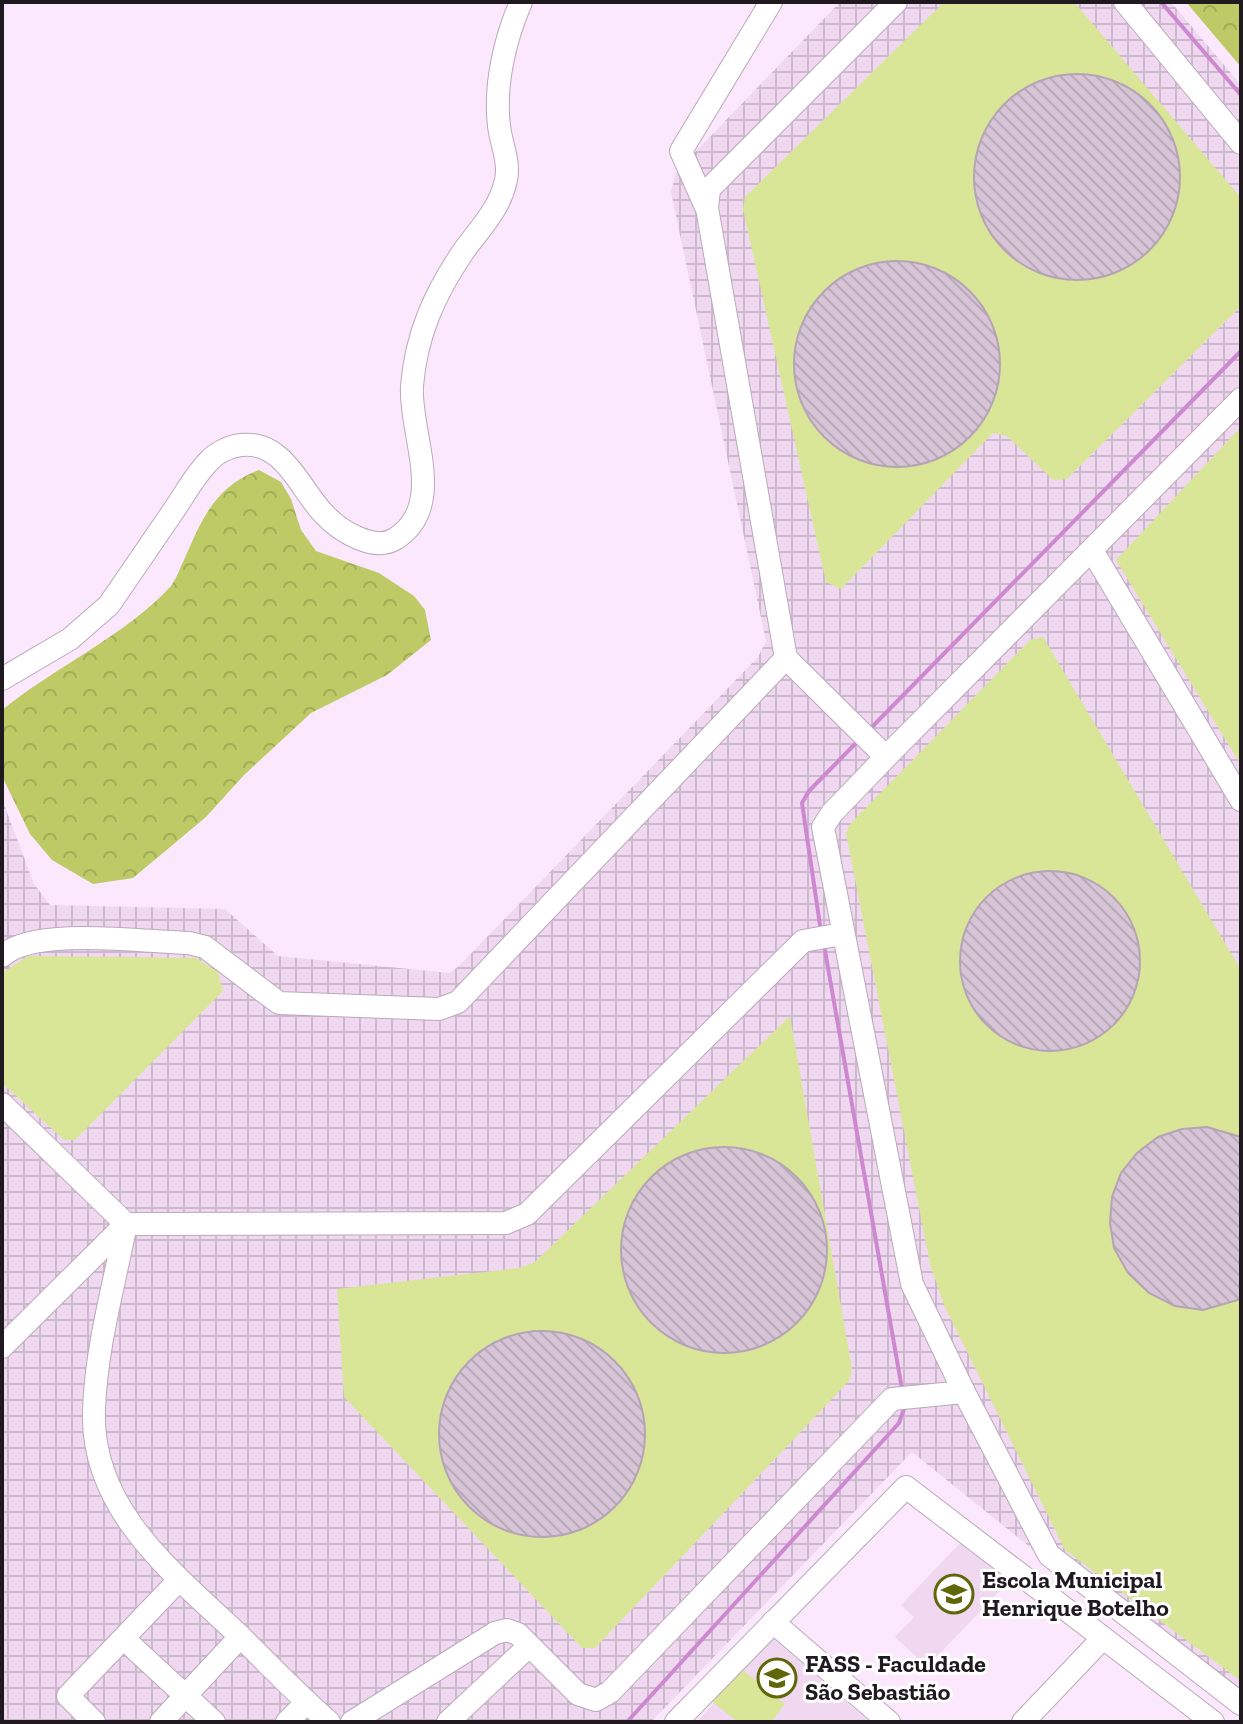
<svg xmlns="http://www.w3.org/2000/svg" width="1243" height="1724" viewBox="0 0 1243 1724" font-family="'Zilla Slab',serif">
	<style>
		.built { fill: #f0d8f1 }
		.industrial { fill: url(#industrial-grid) }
		.green { fill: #dae697 }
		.forest { fill: url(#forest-crowns) }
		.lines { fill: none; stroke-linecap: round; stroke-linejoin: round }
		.stream { stroke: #cd88d0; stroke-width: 4 }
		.building { fill: url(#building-back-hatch); stroke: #b5a4b5; stroke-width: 2 }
		.minor-casing { stroke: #baa8bb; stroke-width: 24 }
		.minor { stroke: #fff; stroke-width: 22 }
		.labels { text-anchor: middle; stroke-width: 6; stroke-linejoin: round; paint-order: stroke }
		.poi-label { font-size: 24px; font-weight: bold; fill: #1f1920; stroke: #fff; text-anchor: start }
	</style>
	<defs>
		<pattern id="industrial-grid" width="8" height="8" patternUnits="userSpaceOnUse" patternTransform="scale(2)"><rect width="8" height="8" fill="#f0d8f1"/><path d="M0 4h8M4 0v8" fill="none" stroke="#cdb9ce"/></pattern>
		<pattern id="forest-crowns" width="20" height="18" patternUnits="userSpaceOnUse" patternTransform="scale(2)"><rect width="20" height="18" fill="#bdca65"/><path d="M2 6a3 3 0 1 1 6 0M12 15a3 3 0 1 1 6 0" fill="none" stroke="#a2ad57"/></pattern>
		<pattern id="building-back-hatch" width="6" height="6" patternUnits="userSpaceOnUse" patternTransform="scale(2)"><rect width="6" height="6" fill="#d7c5d7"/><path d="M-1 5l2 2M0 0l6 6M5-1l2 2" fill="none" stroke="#b8a9b8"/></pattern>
	</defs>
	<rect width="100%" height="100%" fill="#fbe8fc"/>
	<g class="built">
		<polygon points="963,1540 1008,1582 927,1667 895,1637 914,1617 901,1605"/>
		<polygon points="772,1637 866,1719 863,1722 697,1722"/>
	</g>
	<polygon class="industrial" points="840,2 1171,2 1241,85 1241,1717 912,1452 651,1722 2,1722 2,799 34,884 50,905 225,909 278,956 450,973 460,965 758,657 766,641 671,192 676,172"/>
	<g class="green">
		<polygon points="944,2 1074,2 1241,198 1241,306 1067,479 1053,480 1007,436 993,433 841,589 826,582 743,209 745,197"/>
		<polygon points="1241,427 1241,765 1116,560"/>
		<polygon points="1043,637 1241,970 1241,1681 1065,1550 944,1305 930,1264 846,833 850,824 1030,640"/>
		<polygon points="28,956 196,958 218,972 223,991 75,1140 64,1140 2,1083 2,973"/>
		<polygon points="790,1016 852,1369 849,1381 595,1648 582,1648 344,1397 337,1289 519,1268 535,1262"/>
		<polygon points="739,1667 785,1704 771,1722 738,1722 711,1701"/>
	</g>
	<g class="forest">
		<polygon points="1186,2 1241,2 1241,67"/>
		<path d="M259,470L281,482L291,499L301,530L316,551L379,573L414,596L425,610L431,640L387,675L311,713L244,775L206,817L133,878L93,884L52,860L30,834L2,776V710C54,668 127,634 170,587C176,580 180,568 184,560C202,519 215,486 259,470Z"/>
	</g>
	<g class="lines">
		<g class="stream">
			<polyline points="1161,2 1241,95"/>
			<polyline points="870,729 1241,351"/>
			<polyline points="821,932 802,803 809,791 858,741"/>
			<polyline points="824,945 902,1389"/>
			<polyline points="627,1722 899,1423 905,1406"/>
		</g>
	</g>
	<g class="building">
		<circle cx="1077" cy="177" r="103"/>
		<circle cx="897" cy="364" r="103"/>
		<circle cx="1050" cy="961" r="90"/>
		<polygon points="1207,1127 1241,1137 1241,1299 1203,1310 1175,1306 1149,1293 1128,1273 1114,1248 1110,1223 1112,1197 1121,1173 1137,1153 1158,1137 1182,1129"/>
		<circle cx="724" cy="1250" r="103"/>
		<circle cx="542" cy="1434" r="103"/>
	</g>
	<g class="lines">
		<g class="minor-casing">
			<g id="minor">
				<polyline points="1125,2 1241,143"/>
				<polyline points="706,207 681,151 771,2"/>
				<polyline points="1093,552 1241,800"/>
				<polyline points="786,658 707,208 709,189 896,2"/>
				<path d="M2,679L70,639L109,605C130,574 152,542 174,510C185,494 195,475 209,461C216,453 230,446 241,445C285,440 301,492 325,515C340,531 374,552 395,539C448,506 409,434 412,386C416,335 435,293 463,252C480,228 500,209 506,180C510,161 501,144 499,126C494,85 505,39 521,2"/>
				<path d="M2,956C34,926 145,942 189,943L205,947L279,1003L439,1009L458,1002L786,658L886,757"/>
				<polyline points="2,1104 126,1224 2,1347"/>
				<polyline points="964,1392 912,1284 823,827 832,813 886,757 1241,399"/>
				<polyline points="773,1622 889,1722"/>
				<polyline points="124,1639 214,1722"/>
				<polyline points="94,1722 68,1696 179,1580"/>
				<polyline points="161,1722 240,1637"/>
				<polyline points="287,1722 307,1702"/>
				<path d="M329,1722C298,1695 270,1666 241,1637C176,1575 90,1511 94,1410C96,1348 114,1285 126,1224L506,1223L527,1214L803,941L842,934"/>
				<polyline points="352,1722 495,1633 507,1630 518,1634 578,1694 596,1700 610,1692 892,1399 964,1392 1049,1555 1241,1704"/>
				<polyline points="448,1722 528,1647"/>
				<polyline points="676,1722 906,1487 1213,1722"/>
				<polyline points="1023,1722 1103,1638"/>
			</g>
		</g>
		<use href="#minor" class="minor"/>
	</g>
	<defs>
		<g id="school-ring" transform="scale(2)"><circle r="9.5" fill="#fff" stroke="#5f6709" stroke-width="1.5"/><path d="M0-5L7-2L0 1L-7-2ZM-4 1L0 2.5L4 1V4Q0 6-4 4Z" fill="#5f6709"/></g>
		<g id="university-ring" transform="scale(2)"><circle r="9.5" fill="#fff" stroke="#5f6709" stroke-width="1.5"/><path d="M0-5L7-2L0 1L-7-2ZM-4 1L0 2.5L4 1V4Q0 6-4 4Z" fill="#5f6709"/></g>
	</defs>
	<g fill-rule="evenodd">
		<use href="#school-ring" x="954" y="1594"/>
		<use href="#university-ring" x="777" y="1678"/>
	</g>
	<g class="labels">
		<g class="poi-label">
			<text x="982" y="1588">Escola Municipal<tspan x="982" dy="28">Henrique Botelho</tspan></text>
			<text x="805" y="1672">FASS - Faculdade<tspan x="805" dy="28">São Sebastião</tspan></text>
		</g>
	</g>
	<rect width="1243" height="1724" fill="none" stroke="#1f1920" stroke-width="8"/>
</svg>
